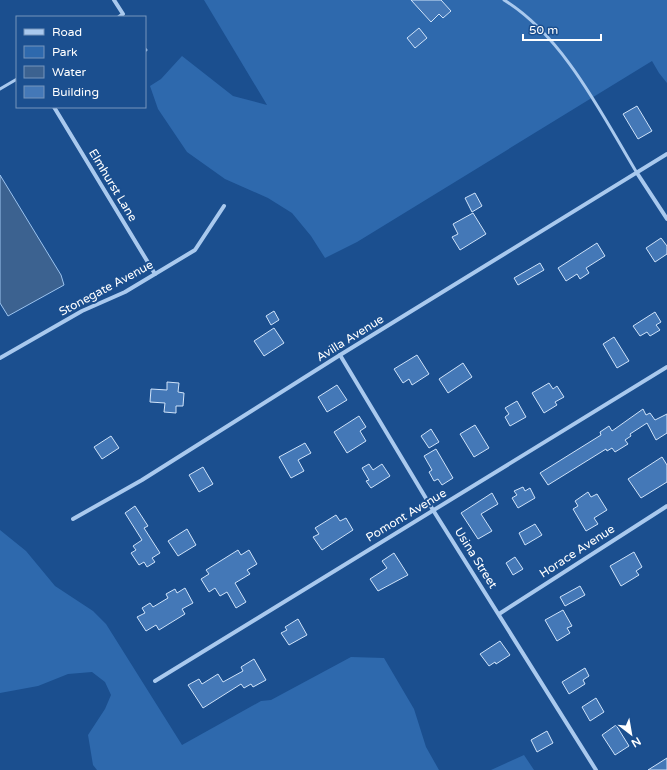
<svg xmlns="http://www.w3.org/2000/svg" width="667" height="770" viewBox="0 0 667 770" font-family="'Varela Round',sans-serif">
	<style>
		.green { fill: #2e69ad }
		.water { fill: #3c6290; stroke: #9cc4f0 }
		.building { fill: #4478b7; stroke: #cfe3fa }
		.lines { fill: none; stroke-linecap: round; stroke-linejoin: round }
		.lane { stroke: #a9c9ee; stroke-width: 3 }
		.street { stroke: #a9c9ee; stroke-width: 4 }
		.labels { text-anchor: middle; stroke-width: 4; stroke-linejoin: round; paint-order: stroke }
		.street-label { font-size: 12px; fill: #fff; stroke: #1b4f8f }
	</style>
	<rect width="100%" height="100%" fill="#1b4f8f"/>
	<g class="green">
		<polygon points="204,0 667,0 667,83 659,73 652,61 357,242 325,258 311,236 292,213 268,198 225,179 187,152 158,109 150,86 161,79 182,56 233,96 267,105"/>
		<polygon points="0,530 26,551 55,586 93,611 106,624 182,745 261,701 271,700 351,657 384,658 414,709 426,747 439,770 97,770 93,765 88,735 105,709 111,695 105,682 92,672 68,674 38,686 0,693"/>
		<polygon points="524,755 534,770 491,770"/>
	</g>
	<polygon class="water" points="0,175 61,275 64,285 8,316 0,303"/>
	<g class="building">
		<polygon points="411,0 441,0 451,11 443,18 439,14 431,22"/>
		<polygon points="419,28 427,38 415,48 407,38"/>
		<polygon points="637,106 652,131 638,139 623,114"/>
		<polygon points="475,193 482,206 472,212 465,198"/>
		<polygon points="473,213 486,234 460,250 452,237 458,234 453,224"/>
		<polygon points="661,238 667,246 667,254 655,262 646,248"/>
		<polygon points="597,243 605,256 586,268 589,273 580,279 577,274 566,281 558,268"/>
		<polygon points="540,263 544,270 518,285 514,278"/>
		<polygon points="274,311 279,320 271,325 266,316"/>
		<polygon points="655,312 661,322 656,325 660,330 650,336 647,332 640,336 633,326"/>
		<polygon points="274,328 284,343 264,356 254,341"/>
		<polygon points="614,337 629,361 617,368 603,344"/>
		<polygon points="417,355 429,374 412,385 409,379 403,383 394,369"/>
		<polygon points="463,363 472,377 448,393 439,379"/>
		<polygon points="167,382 179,383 178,392 184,393 183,406 176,406 176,413 164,412 165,403 150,402 151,389 167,390"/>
		<polygon points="549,383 553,389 557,386 564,397 555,402 557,405 544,413 532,393"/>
		<polygon points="337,385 347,400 327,412 318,397"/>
		<polygon points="517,401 526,417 510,426 505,417 509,414 505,408"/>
		<polygon points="643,409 646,415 650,413 655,420 667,414 667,433 656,440 647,423 630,434 631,436 625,440 628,444 615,452 612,448 607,451 606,449 548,485 540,473 601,435 600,432 609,426 612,431"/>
		<polygon points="359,416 366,427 360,431 366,441 347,453 334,432"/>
		<polygon points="475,425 489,448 474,457 460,434"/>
		<polygon points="431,429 439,442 429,448 421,436"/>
		<polygon points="111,436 119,448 102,459 94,447"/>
		<polygon points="305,443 311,453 298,460 304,471 291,478 279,457"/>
		<polygon points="436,449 453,478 442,485 438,479 434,481 429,472 432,470 424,456"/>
		<polygon points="662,457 667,465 667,482 641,498 628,479"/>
		<polygon points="369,464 373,470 382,464 390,476 371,488 366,481 369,480 362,468"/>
		<polygon points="203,467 213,484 199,492 189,475"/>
		<polygon points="523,487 525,491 530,488 535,498 518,508 512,498 517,495 514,491"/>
		<polygon points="588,492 591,497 597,494 607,510 594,518 598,524 586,531 573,509 578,506 575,501"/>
		<polygon points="492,493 498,504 481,514 492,531 478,539 461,513"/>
		<polygon points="135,506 148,526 144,528 160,553 152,558 155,562 147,567 144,562 139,565 131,553 136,550 133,546 142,540 125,513"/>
		<polygon points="336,515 340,521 346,518 353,530 322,550 313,537 319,534 315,528"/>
		<polygon points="535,524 542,535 525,545 519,533"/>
		<polygon points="187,529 196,545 178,556 168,541"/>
		<polygon points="238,550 241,555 249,550 257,564 247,570 250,574 235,583 246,602 236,608 227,592 220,596 215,588 209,592 201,579 209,574 206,570"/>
		<polygon points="634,552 642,567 636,571 639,575 621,586 610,566"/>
		<polygon points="394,553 408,575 378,591 370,579 387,568 382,561"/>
		<polygon points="515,557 523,569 513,575 506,563"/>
		<polygon points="580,586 585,595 565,606 560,597"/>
		<polygon points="185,588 193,603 182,609 185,614 159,630 156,625 146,631 137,617 145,613 142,608 150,603 153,607 168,598 166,594 175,589 177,593"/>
		<polygon points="563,610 572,626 567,628 570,633 557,641 545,620"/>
		<polygon points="298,619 307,635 289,645 281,633 287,630 285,627"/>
		<polygon points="500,641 510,655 496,664 495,662 489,666 480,654"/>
		<polygon points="254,659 266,680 253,687 251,684 244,688 241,684 203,708 188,685 199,679 202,684 218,674 223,682 243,671 241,667"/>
		<polygon points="585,668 589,676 583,680 585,684 569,694 562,682"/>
		<polygon points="596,698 604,712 590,721 582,707"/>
		<polygon points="616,725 629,746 615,755 602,735"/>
		<polygon points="547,731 553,743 537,752 531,740"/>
		<polygon points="667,758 667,770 648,770"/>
	</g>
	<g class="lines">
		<g class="lane">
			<path d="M504,0C564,37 601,113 637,173"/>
			<polyline points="145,49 146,50"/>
			<polyline points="0,89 17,79"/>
		</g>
		<g class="street">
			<polyline points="114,0 123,14 119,17"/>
			<polyline points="54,107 155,274"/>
			<polyline points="637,173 667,219"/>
			<polyline points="340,355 433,510 596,770"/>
			<polyline points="0,358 82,311 125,292 195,250 224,206"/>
			<polyline points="73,519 142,480 340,355 667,154"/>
			<polyline points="499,614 667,506"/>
			<polyline points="155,681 667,367"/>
		</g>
	</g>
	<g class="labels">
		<g class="street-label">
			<text transform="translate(113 185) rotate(59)" y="4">Elmhurst Lane</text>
			<text transform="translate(106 288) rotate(-28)" y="4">Stonegate Avenue</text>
			<text transform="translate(350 338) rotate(-32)" y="4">Avilla Avenue</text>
			<text transform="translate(406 515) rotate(-31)" y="4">Pomont Avenue</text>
			<text transform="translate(577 551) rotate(-33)" y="4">Horace Avenue</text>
			<text transform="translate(476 558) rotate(58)" y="4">Usina Street</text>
		</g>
	</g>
	<rect x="16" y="16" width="130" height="92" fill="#1b4f8f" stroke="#7695bc"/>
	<rect x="24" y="29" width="20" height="6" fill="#a9c9ee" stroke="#7695bc"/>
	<text x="52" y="36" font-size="12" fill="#ffffff">Road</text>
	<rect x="24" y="46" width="20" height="12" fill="#2e69ad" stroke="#7695bc"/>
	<text x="52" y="56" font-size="12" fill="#ffffff">Park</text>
	<rect x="24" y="66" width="20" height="12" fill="#3c6290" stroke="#7695bc"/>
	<text x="52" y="76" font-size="12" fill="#ffffff">Water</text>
	<rect x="24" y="86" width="20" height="12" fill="#4478b7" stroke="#7695bc"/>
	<text x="52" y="96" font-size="12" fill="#ffffff">Building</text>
	<g transform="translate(631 734) rotate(149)" stroke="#1b4f8f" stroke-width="3" paint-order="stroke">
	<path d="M0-3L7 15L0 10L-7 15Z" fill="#ffffff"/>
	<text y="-6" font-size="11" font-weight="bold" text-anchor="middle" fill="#ffffff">N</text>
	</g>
	<path d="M523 34v6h78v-6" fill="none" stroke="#ffffff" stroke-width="2"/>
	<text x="529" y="34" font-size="12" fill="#ffffff" stroke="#1b4f8f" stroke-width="3" paint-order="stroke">50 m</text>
</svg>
